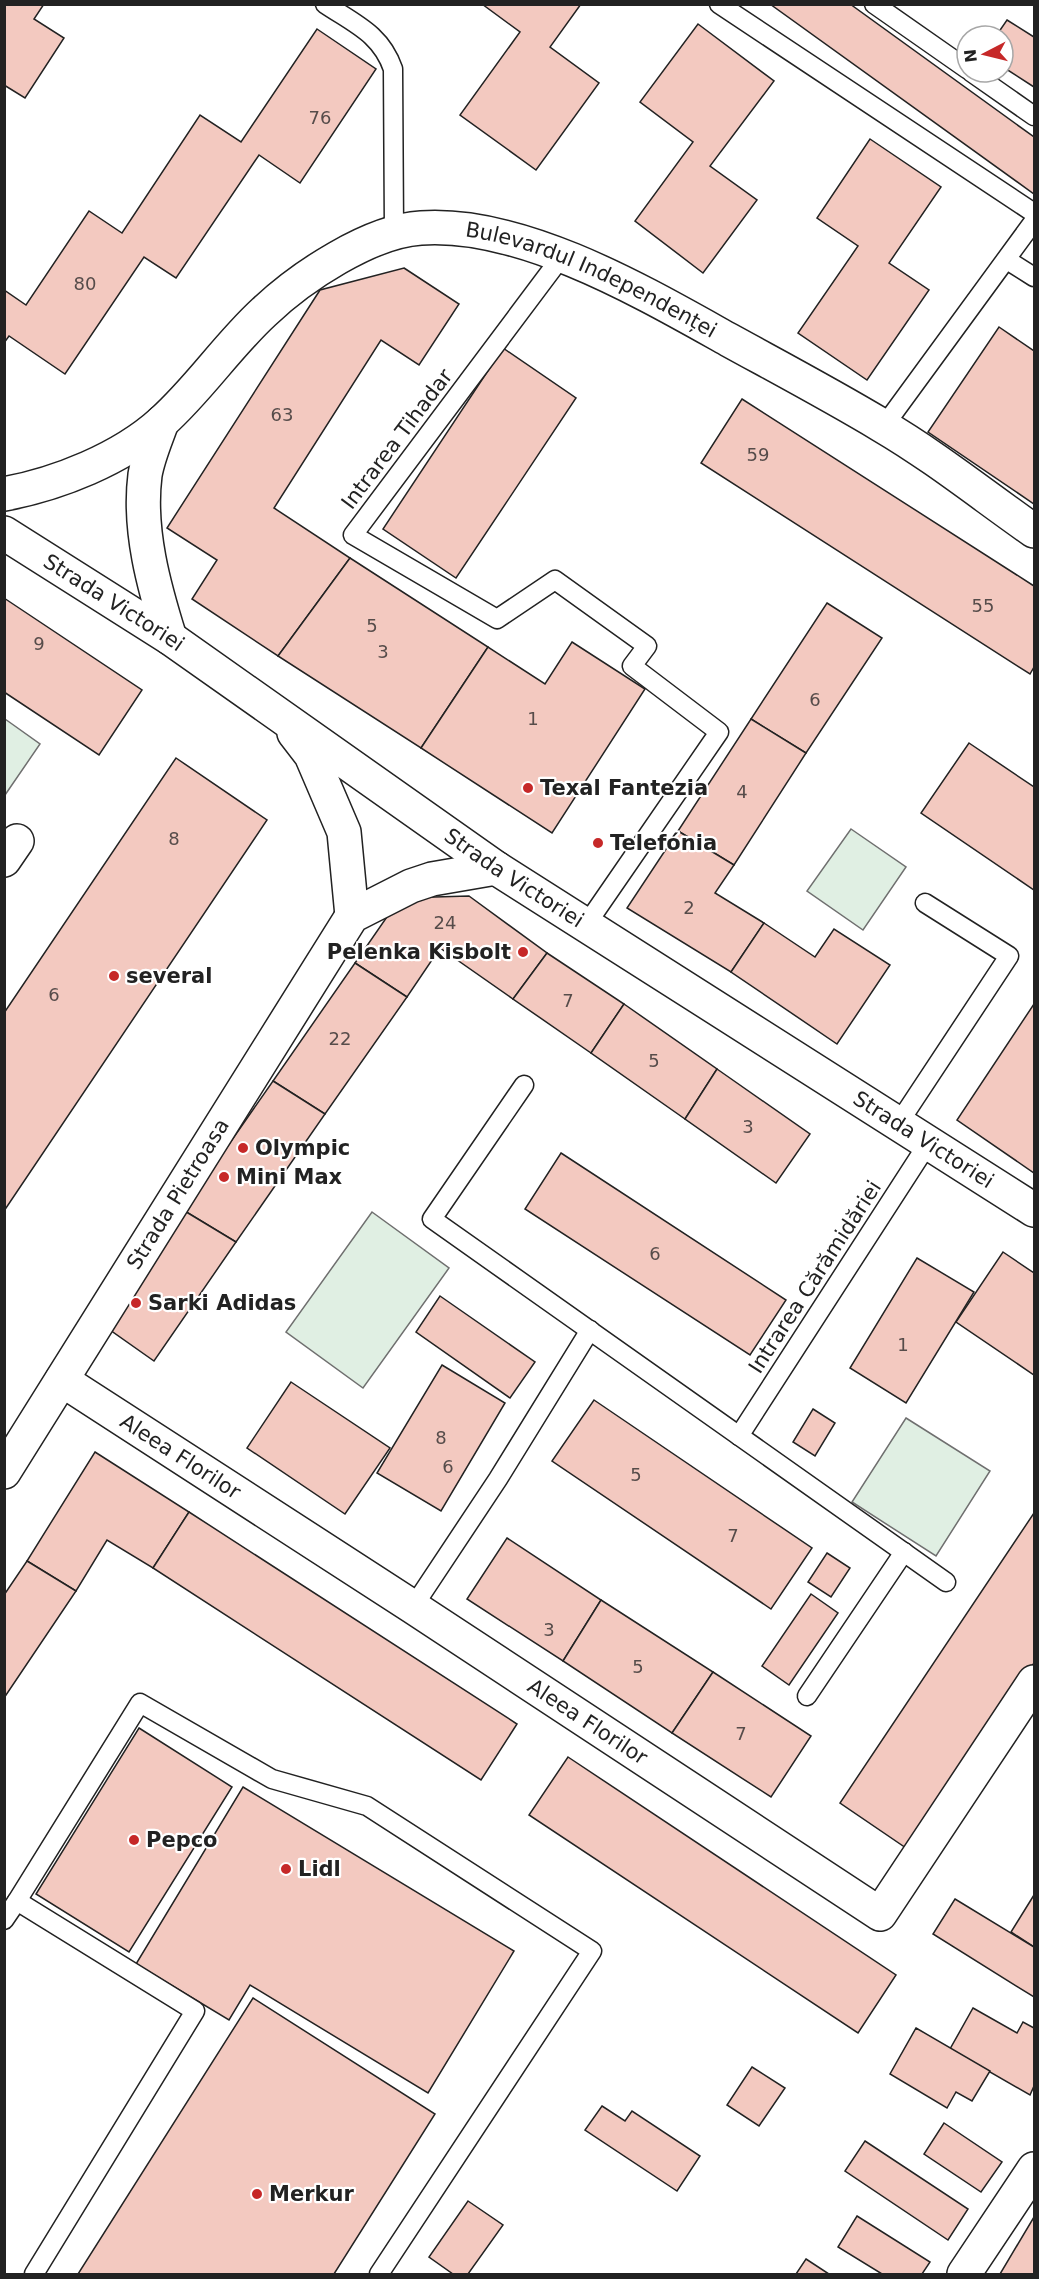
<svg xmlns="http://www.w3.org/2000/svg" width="1039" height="2279" viewBox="0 0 1039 2279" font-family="'DejaVu Sans',sans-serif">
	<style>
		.green { fill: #e0efe3; stroke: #6f6f6f; stroke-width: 1.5 }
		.building { fill: #f3c9c0; stroke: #222; stroke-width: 1.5 }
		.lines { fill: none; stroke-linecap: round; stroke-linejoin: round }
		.service-casing { stroke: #222; stroke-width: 21 }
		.minor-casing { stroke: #222; stroke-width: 36 }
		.service { stroke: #fff; stroke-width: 18 }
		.minor { stroke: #fff; stroke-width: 33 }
		.poi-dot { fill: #c62828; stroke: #fff; stroke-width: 2 }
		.labels { text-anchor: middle; stroke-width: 4.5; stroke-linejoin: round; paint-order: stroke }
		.number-label { font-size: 18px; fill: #564c4a }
		.street-label { font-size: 21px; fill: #222; stroke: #fff }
		.poi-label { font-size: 21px; font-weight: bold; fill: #222; stroke: #fff; text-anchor: start }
	</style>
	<rect width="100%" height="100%" fill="#fff"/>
	<g class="green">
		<polygon points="5,719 40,744 5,795"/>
		<polygon points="851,829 906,867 863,930 807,891"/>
		<polygon points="372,1212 449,1268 363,1388 286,1332"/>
		<polygon points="906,1418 990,1471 936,1556 852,1502"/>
	</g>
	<g class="building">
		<polygon points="4,4 44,4 34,19 64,38 25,98 4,85"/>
		<polygon points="482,4 581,4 550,47 599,83 536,170 460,115 520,32"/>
		<polygon points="770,4 850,4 1034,137 1034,194"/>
		<polygon points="1007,20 1034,37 1034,87 1003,67 1003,36 996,36"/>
		<polygon points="698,24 774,81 710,166 757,200 703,273 635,221 693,142 640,102"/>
		<polygon points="317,29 376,69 300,183 259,155 176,278 144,257 65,374 9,336 4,343 4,290 26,305 89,211 122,233 200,115 241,142"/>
		<polygon points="870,139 941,187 889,263 929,290 867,380 798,333 858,246 817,218"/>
		<polygon points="404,268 459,304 419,365 381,340 274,508 350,558 278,656 192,599 217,560 167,528 320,290"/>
		<polygon points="999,327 1034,351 1034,504 928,432"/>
		<polygon points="503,348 576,398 456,578 383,529"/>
		<polygon points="742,399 1034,586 1034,667 1030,674 701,463"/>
		<polygon points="350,558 488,647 421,748 278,656"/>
		<polygon points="4,598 142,690 99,755 4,692"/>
		<polygon points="827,603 882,638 806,753 751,719"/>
		<polygon points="572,642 645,689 552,833 421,748 488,647 545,684"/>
		<polygon points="751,719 806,753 734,865 678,831"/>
		<polygon points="969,743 1034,787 1034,890 921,813"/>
		<polygon points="176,758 267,820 4,1211 4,1013"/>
		<polygon points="678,831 734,865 715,893 764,923 731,972 627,908"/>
		<polygon points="469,896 547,953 513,999 440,948 407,997 355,963 400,898"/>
		<polygon points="764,923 815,957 834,929 890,965 837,1044 731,972"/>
		<polygon points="547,953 624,1004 591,1053 513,999"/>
		<polygon points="355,963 407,997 325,1114 273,1081"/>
		<polygon points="624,1004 717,1069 685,1119 591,1053"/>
		<polygon points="1034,1004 1034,1173 957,1120"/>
		<polygon points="717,1069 810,1134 776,1183 685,1119"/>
		<polygon points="273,1081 325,1114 236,1242 183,1210"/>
		<polygon points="561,1153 786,1300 750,1355 525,1209"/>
		<polygon points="183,1210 236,1242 154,1361 103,1325"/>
		<polygon points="1003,1252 1034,1273 1034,1375 956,1322"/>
		<polygon points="917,1258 974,1292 906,1403 850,1368"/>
		<polygon points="440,1296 535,1362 510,1398 416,1332"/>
		<polygon points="442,1365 505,1403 441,1511 377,1473"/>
		<polygon points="291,1382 390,1448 345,1514 247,1448"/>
		<polygon points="594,1400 812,1548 771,1609 552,1461"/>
		<polygon points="813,1409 835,1423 815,1456 793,1442"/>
		<polygon points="95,1452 189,1512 153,1568 107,1540 76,1591 27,1561"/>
		<polygon points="189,1512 517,1724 481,1780 153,1568"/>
		<polygon points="1034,1513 1034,1663 909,1850 840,1803"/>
		<polygon points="507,1538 601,1600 563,1661 467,1599"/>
		<polygon points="827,1553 850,1568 831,1597 808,1582"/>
		<polygon points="27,1561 76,1591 4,1698 4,1595"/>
		<polygon points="811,1594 838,1613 789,1685 762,1666"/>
		<polygon points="601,1600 713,1672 672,1733 563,1661"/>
		<polygon points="713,1672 811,1736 771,1797 672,1733"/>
		<polygon points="139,1728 232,1787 129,1952 36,1894"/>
		<polygon points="568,1757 896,1975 858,2033 529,1815"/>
		<polygon points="243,1787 514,1951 428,2093 250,1985 229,2020 136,1964"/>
		<polygon points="1034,1895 1034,1947 1011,1932"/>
		<polygon points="955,1899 1034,1947 1034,1997 933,1934"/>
		<polygon points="253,1998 435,2114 334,2274 78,2274"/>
		<polygon points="973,2008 1017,2033 1023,2022 1034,2028 1034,2086 1030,2095 950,2049"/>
		<polygon points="916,2028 990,2071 972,2101 956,2092 947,2108 890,2074"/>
		<polygon points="752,2067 785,2088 759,2126 727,2105"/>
		<polygon points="602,2106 625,2121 632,2111 700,2156 677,2191 585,2130"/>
		<polygon points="944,2123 1002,2162 981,2192 924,2154"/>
		<polygon points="865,2141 968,2209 948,2240 845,2171"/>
		<polygon points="468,2201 503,2225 468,2274 453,2274 429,2257"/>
		<polygon points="857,2216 930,2262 922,2274 882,2274 838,2247"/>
		<polygon points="1034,2217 1034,2274 1000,2274"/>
		<polygon points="806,2259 829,2274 796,2274"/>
	</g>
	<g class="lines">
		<g class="service-casing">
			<g id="service">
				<path d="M325,4C355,24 381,34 393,69L394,231"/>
				<polyline points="719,4 1034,213"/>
				<polyline points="874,4 967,69"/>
				<polyline points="971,72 1034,116"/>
				<polyline points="562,256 353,535 497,619 555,580 647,646 632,666 719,732 586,925"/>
				<polyline points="1007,260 1034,277"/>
				<polyline points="884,426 1034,221"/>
				<polyline points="524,1085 432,1219 946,1582"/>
				<polyline points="898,1124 1009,956 925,903"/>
				<polyline points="739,1436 929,1142"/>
				<polyline points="413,1607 498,1479 590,1330"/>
				<polyline points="807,1696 904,1552"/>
				<polyline points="17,1901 140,1703 272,1779 367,1806 592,1951 379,2274"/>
				<polyline points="4,1920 17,1901 195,2011 34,2274"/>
			</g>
		</g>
		<g class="minor-casing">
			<g id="minor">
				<path d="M162,422C156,439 148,457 145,475C138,530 154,587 170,638"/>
				<path id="s1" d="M4,494C58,484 121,459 162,422C199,389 227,346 264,312C301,277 370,231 421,228C522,221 643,292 729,340C780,368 831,395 881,425C934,456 984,496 1034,531"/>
				<path id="s2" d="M4,533L170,638L496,868L1034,1210"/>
				<polyline points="294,733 311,755 344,832 352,916"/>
				<polyline points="4,860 17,841"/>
				<path id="s3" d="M62,1380L413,1607L880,1914L1034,1682"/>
				<path id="s4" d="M4,1472L352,916L411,886L432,879L496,868"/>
				<polyline points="964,2274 1034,2169"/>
			</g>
		</g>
		<use href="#service" class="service"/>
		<use href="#minor" class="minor"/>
	</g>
	<g class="poi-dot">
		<circle cx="528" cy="788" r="6"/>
		<circle cx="598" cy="843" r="6"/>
		<circle cx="523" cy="952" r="6"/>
		<circle cx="114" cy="976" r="6"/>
		<circle cx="243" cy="1148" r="6"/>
		<circle cx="224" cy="1177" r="6"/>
		<circle cx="136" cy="1303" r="6"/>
		<circle cx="134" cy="1840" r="6"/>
		<circle cx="286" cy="1869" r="6"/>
		<circle cx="257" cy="2194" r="6"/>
	</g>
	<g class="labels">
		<g class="number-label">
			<text x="320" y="124">76</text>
			<text x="85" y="290">80</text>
			<text x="282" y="421">63</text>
			<text x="758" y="461">59</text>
			<text x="983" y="612">55</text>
			<text x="372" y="632">5</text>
			<text x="39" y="650">9</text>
			<text x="383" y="658">3</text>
			<text x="815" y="706">6</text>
			<text x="533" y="725">1</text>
			<text x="742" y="798">4</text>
			<text x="174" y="845">8</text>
			<text x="689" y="914">2</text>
			<text x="445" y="929">24</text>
			<text x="54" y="1001">6</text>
			<text x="568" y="1007">7</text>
			<text x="340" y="1045">22</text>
			<text x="654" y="1067">5</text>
			<text x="748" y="1133">3</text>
			<text x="655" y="1260">6</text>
			<text x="903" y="1351">1</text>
			<text x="441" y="1444">8</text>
			<text x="448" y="1473">6</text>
			<text x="636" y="1481">5</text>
			<text x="733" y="1542">7</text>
			<text x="549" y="1636">3</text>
			<text x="638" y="1673">5</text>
			<text x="741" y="1740">7</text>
		</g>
		<g class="street-label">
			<text dy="7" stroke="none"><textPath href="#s1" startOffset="687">Bulevardul Independenței</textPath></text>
			<text transform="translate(397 439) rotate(-53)" y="7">Intrarea Tihadar</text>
			<text dy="7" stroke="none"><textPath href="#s2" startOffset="130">Strada Victoriei</textPath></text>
			<text dy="7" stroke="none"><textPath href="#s2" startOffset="616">Strada Victoriei</textPath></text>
			<text dy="7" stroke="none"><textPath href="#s2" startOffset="1102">Strada Victoriei</textPath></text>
			<text dy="7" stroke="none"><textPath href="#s4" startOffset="328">Strada Pietroasa</textPath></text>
			<text transform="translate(815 1277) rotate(-57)" y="7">Intrarea Cărămidăriei</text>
			<text dy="7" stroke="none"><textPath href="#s3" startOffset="141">Aleea Florilor</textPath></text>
			<text dy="7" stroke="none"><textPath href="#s3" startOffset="627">Aleea Florilor</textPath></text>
		</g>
		<g class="poi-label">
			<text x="540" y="795">Texal Fantezia</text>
			<text x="610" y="850">Telefónia</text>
			<text x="511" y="959" text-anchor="end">Pelenka Kisbolt</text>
			<text x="126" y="983">several</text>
			<text x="255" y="1155">Olympic</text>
			<text x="236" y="1184">Mini Max</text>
			<text x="148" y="1310">Sarki Adidas</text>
			<text x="146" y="1847">Pepco</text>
			<text x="298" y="1876">Lidl</text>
			<text x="269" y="2201">Merkur</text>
		</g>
	</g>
	<rect width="1039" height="2279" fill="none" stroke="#222222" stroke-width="12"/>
	<g transform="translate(985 54) rotate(263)"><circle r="28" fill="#ffffff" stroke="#a7a7a7" stroke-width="1.5"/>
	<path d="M0-4.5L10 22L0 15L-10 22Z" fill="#c62828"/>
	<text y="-9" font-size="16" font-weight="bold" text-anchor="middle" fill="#222222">N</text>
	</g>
</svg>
